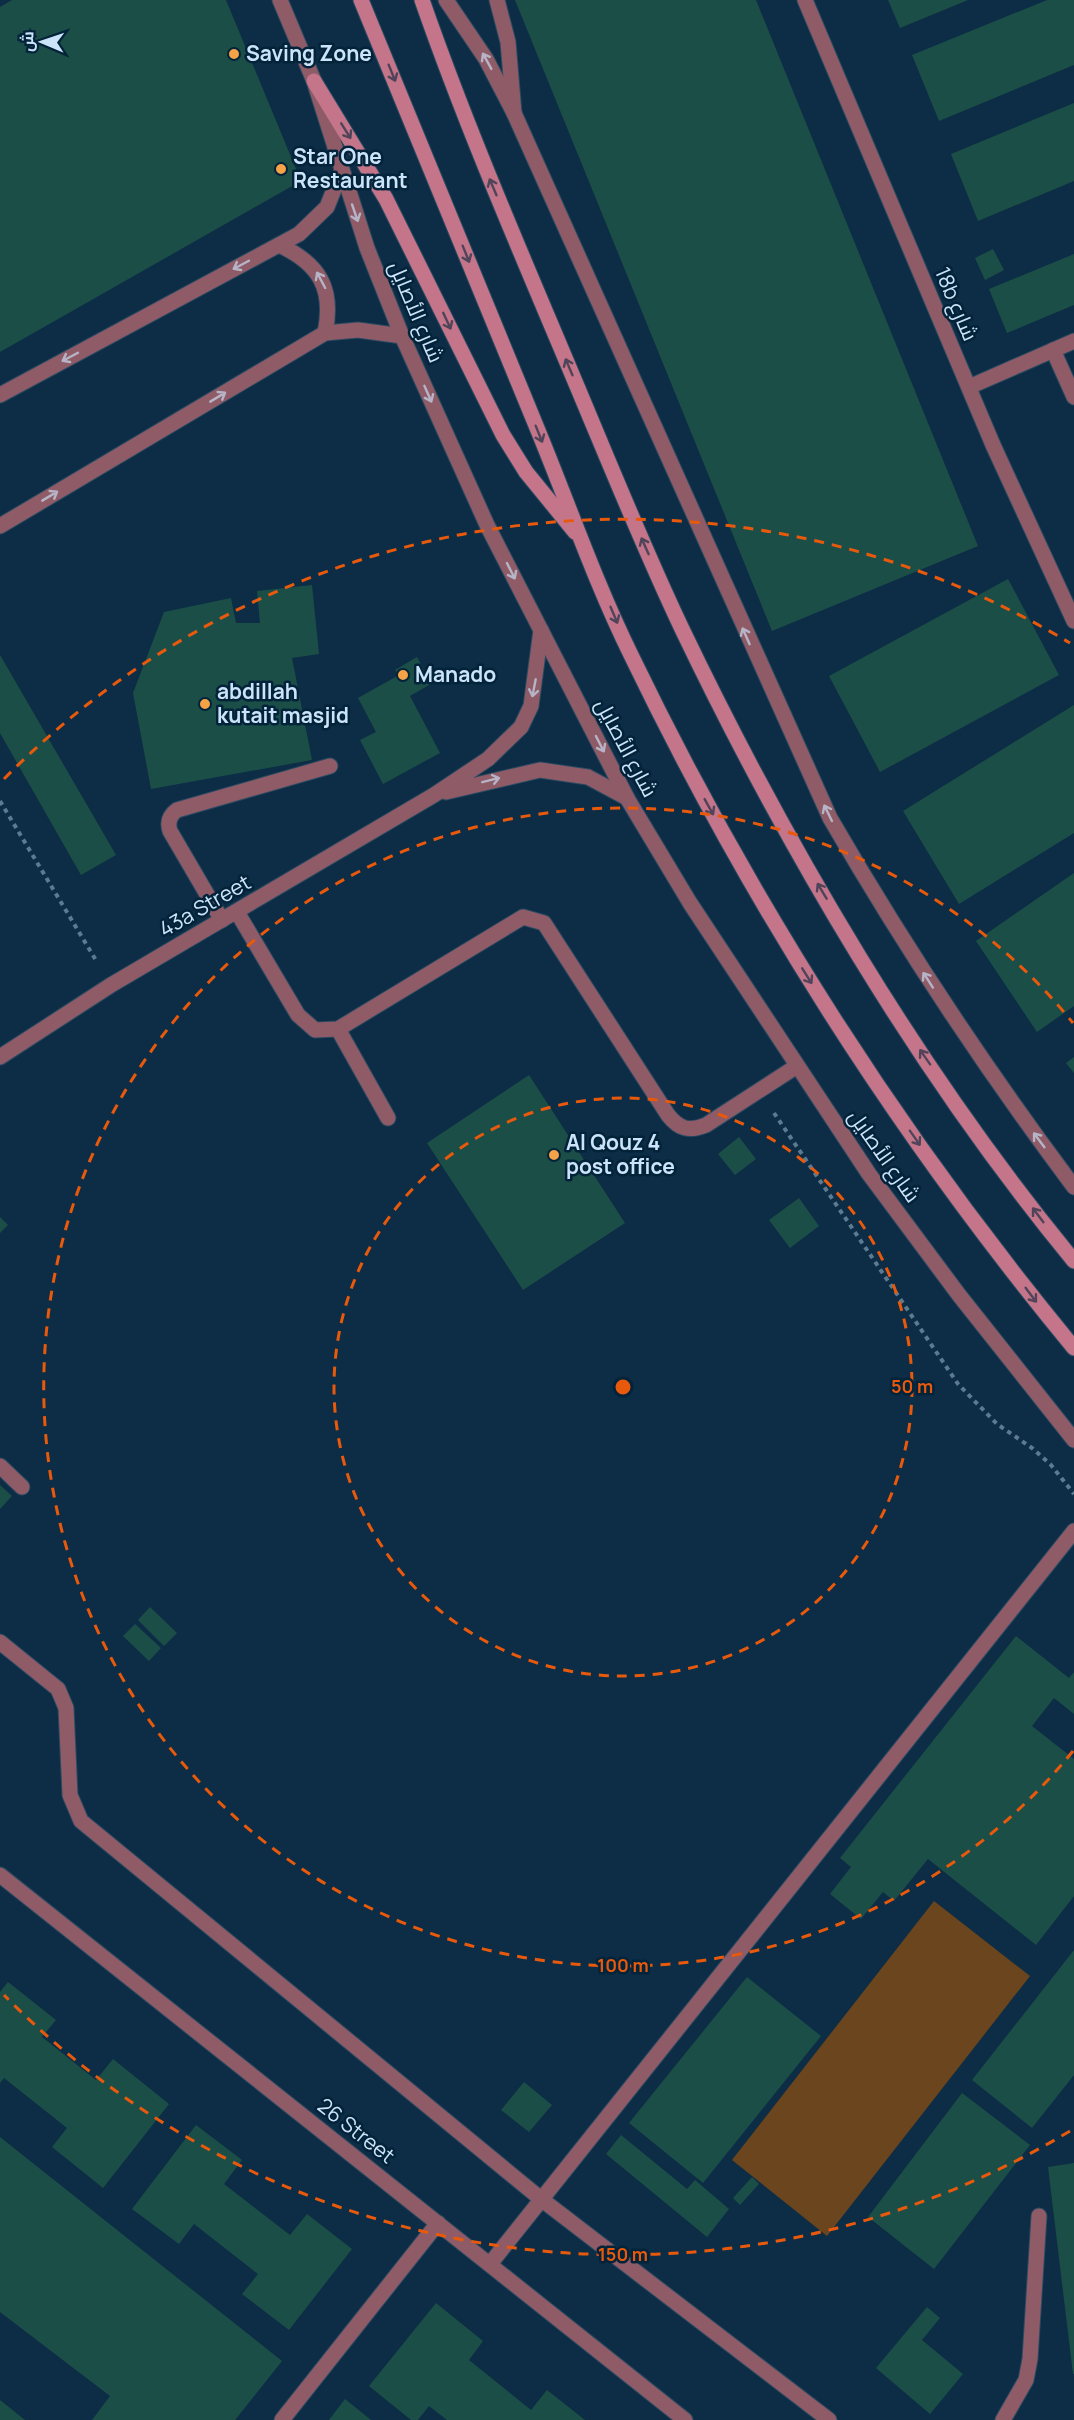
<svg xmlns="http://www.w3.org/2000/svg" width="1074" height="2420" viewBox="0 0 1074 2420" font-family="Manrope,Cairo,sans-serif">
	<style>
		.pitch { fill: #6a451d }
		.building { fill: #1c4e48 }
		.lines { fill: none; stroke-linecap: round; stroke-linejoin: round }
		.service-casing { stroke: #2b4a62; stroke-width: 17 }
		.minor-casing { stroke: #2b4a62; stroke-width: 17 }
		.tertiary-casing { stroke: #2b4a62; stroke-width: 17 }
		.secondary-casing { stroke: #2b4a62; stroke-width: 17 }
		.path { stroke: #5c7a90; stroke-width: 4; stroke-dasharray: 4.5 4.5; stroke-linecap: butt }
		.service { stroke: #8e5b67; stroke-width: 15 }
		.minor { stroke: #8e5b67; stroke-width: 15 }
		.tertiary { stroke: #8e5b67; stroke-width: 15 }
		.secondary { stroke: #c57589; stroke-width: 15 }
		.oneway { stroke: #b6b4c6 }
		.oneway2 { stroke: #50445a }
		.ring { fill: none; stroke: #e8590c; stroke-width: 3; stroke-dasharray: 10 8 }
		.poi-dot { fill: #f6a247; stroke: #02233a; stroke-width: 2 }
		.labels { text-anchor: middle; stroke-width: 5; stroke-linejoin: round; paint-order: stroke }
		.poi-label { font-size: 21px; font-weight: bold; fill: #cce4f9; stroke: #02233a; text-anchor: start }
		.street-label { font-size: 21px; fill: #cce4f9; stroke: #02233a }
		.centre { fill: #e8590c; stroke: #02233a; stroke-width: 3 }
		.ring-label { font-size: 18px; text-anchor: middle; font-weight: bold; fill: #e8590c; stroke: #02233a; stroke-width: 5; stroke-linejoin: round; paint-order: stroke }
	</style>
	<rect width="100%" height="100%" fill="#0c2d45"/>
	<polygon class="pitch" points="934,1901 1030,1976 827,2236 732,2160"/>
	<g class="building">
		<polygon points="12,0 226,0 301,181 0,352 0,7"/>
		<polygon points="515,0 756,0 978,546 772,631"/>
		<polygon points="888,0 968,0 900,28"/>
		<polygon points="1047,0 1074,0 1074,65 939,121 912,55"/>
		<polygon points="1074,103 1074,181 978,221 951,154"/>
		<polygon points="993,249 1004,270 985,280 975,258"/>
		<polygon points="1074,254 1074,305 1007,333 989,289"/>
		<polygon points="1008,579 1059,675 880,772 829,676"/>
		<polygon points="312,585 319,654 292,658 312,760 151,789 133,693 164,612 231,598 236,623 260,623 257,591"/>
		<polygon points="0,655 116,855 81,875 0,733"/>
		<polygon points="417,657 431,684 410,696 440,753 383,784 360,740 376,732 358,698 399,675 395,670"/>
		<polygon points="1074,705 1074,833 959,904 903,811"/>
		<polygon points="1074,873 1074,1006 1037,1032 976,941"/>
		<polygon points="1074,1057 1074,1073 1066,1063"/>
		<polygon points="529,1075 625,1223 523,1290 427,1143"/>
		<polygon points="739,1137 756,1159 735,1175 718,1154"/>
		<polygon points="799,1198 819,1226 790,1248 769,1220"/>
		<polygon points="0,1217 8,1225 0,1233"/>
		<polygon points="0,1485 12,1496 0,1509"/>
		<polygon points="150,1607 177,1633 164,1646 138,1620"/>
		<polygon points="135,1624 161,1648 149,1661 123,1636"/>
		<polygon points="1016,1636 1069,1678 1074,1672 1074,1714 1054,1698 1032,1726 1074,1759 1074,1896 1036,1945 928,1859 894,1901 883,1892 861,1919 830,1894 851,1867 840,1858"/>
		<polygon points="1074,1950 1074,2075 1032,2128 972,2080"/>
		<polygon points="747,1977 821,2036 703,2183 629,2123"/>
		<polygon points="8,1982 56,2020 42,2037 96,2080 113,2059 169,2104 103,2188 52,2147 67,2128 4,2078 0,2083 0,1992"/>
		<polygon points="524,2082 552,2105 529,2132 501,2110"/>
		<polygon points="962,2093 1030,2145 934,2269 868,2217"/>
		<polygon points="196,2125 242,2160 224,2184 290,2235 307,2214 352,2249 289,2330 242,2294 258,2274 194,2224 179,2244 132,2209"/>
		<polygon points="621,2135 687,2189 695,2180 729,2209 707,2237 606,2154"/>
		<polygon points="0,2137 282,2361 235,2420 92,2420 110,2396 0,2312"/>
		<polygon points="1074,2163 1074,2374 1073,2374 1048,2167"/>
		<polygon points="752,2177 759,2184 740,2205 733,2198"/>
		<polygon points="436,2303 483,2341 469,2360 531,2410 547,2390 585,2420 447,2420 429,2406 418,2420 411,2420 369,2386"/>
		<polygon points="927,2307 940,2318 922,2340 963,2374 930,2414 876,2368"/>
		<polygon points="345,2399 371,2420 329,2420"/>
		<polygon points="0,2400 25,2420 0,2420"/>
	</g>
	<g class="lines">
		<g class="service-casing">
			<g id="service">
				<path d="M279,245C320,264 334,289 325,333"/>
				<polyline points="1053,350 1074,397"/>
				<polyline points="969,387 1074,341"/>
				<polyline points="0,395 299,234 327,207 341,172"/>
				<polyline points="0,526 325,333 358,330 402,336"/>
				<path d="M237,912L298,1015L315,1030L338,1029L523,917L544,923L668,1115C679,1129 689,1132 706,1125L797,1066"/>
				<path d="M222,920L170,831C167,822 170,815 177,810L330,766"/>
				<polyline points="338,1029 388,1118"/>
				<polyline points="0,1466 22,1487"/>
				<polyline points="0,1642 58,1689 66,1708 70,1795 81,1821 541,2199 829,2420"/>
				<polyline points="490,2264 1074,1531"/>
				<polyline points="1003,2420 1026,2380 1030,2359 1039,2216"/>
			</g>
		</g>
		<g class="minor-casing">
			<g id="minor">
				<polyline points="497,0 508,42 514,113"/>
				<polyline points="805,0 993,445 1074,621"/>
				<polyline points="446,792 540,770 588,777 627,798"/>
				<polyline points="0,1057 111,985 434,795 488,759 521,727 531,706 541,630"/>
				<polyline points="0,1875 685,2420"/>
				<polyline points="282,2420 438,2223"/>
			</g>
		</g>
		<g class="tertiary-casing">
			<g id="tertiary">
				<polyline points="280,0 314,81 367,248 402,336 487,525 627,798 690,903 869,1174 959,1295 1074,1440"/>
				<path d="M446,0L486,59L514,113L830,818C904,946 985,1068 1074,1187"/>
			</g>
		</g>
		<g class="secondary-casing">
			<g id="secondary">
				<path d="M361,0C420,142 478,285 537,428C568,503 595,582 631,655C750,902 899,1136 1074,1348"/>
				<path d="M422,0C467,129 521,253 574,379C609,462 643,547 682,629C787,848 919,1073 1074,1261"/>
				<polyline points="314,81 386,199 503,435 526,472 575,532"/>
			</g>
		</g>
		<g class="path">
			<polyline points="0,801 97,962"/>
			<polyline points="774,1113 958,1384 997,1424 1032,1448 1051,1465 1074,1494"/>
		</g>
		<use href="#service" class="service"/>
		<use href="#minor" class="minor"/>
		<use href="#tertiary" class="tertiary"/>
		<use href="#secondary" class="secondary"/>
	</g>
	<defs><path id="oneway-shaft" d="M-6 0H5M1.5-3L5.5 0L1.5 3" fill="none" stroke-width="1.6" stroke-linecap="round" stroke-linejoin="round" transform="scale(1.5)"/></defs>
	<g class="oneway">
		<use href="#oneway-shaft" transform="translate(487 61) rotate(-119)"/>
		<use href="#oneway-shaft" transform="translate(355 213) rotate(71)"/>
		<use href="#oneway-shaft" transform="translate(241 265) rotate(152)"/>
		<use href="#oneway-shaft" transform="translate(321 280) rotate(-118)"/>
		<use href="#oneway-shaft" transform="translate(70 357) rotate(152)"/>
		<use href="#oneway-shaft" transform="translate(428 394) rotate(66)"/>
		<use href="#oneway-shaft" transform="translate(218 397) rotate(-31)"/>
		<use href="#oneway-shaft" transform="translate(50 496) rotate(-31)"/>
		<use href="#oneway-shaft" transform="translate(511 571) rotate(63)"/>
		<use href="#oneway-shaft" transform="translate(746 636) rotate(-114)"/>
		<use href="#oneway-shaft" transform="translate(534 688) rotate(101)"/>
		<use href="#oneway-shaft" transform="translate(600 744) rotate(63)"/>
		<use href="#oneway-shaft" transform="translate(491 780) rotate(-14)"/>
		<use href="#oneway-shaft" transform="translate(828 813) rotate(-116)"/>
		<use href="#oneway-shaft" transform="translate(928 980) rotate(-123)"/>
		<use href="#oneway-shaft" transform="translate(1039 1140) rotate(-127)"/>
	</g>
	<g class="oneway2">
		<use href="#oneway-shaft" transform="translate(392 73) rotate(68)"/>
		<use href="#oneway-shaft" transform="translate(346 131) rotate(58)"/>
		<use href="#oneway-shaft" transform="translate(493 187) rotate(-113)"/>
		<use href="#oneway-shaft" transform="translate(466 254) rotate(68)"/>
		<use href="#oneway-shaft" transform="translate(447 321) rotate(65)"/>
		<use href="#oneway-shaft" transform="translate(569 367) rotate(-113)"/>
		<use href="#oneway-shaft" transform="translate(539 434) rotate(68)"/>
		<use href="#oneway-shaft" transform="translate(645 546) rotate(-114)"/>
		<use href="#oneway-shaft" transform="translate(614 615) rotate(67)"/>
		<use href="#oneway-shaft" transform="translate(709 807) rotate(61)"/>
		<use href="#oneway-shaft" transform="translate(822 891) rotate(-121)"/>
		<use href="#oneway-shaft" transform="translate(807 976) rotate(58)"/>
		<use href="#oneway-shaft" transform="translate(925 1057) rotate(-125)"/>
		<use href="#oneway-shaft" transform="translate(915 1138) rotate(55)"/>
		<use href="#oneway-shaft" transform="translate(1038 1215) rotate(-127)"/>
		<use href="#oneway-shaft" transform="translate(1031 1295) rotate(53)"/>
	</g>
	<g class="ring">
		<circle cx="623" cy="1387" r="289"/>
		<path d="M1073 1751A579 579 0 1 1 1073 1023"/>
		<path d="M1070 2131A868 868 0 0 1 4 1995M4 779A868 868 0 0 1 1070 643"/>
	</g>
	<g class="poi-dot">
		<circle cx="234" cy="54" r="6"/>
		<circle cx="281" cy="169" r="6"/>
		<circle cx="403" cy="675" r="6"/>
		<circle cx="205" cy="704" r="6"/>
		<circle cx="554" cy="1155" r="6"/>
	</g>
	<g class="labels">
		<g class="poi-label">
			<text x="246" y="61">Saving Zone</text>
			<text x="293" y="164">Star One<tspan x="293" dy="24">Restaurant</tspan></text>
			<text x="415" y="682">Manado</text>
			<text x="217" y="699">abdillah<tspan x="217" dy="24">kutait masjid</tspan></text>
			<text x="566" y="1150">Al Qouz 4<tspan x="566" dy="24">post office</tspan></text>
		</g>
		<g class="street-label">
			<text transform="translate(956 304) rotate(67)" y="7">18b شارع</text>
			<text transform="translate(416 312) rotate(67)" y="7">شارع الأصايل</text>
			<text transform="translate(626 748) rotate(62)" y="7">شارع الأصايل</text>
			<text transform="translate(205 906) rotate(-30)" y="7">43a Street</text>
			<text transform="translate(884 1156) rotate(55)" y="7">شارع الأصايل</text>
			<text transform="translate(356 2131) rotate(38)" y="7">26 Street</text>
		</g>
	</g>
	<circle cx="623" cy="1387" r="9" class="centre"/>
	<g class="ring-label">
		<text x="912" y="1393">50 m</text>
		<text x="623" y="1972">100 m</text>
		<text x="623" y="2261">150 m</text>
	</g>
	<g transform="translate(42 42) rotate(272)" stroke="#02233a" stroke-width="4.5" paint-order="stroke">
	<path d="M0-4.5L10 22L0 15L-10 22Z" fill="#cce4f9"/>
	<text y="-9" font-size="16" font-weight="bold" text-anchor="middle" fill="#cce4f9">ش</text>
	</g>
</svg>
